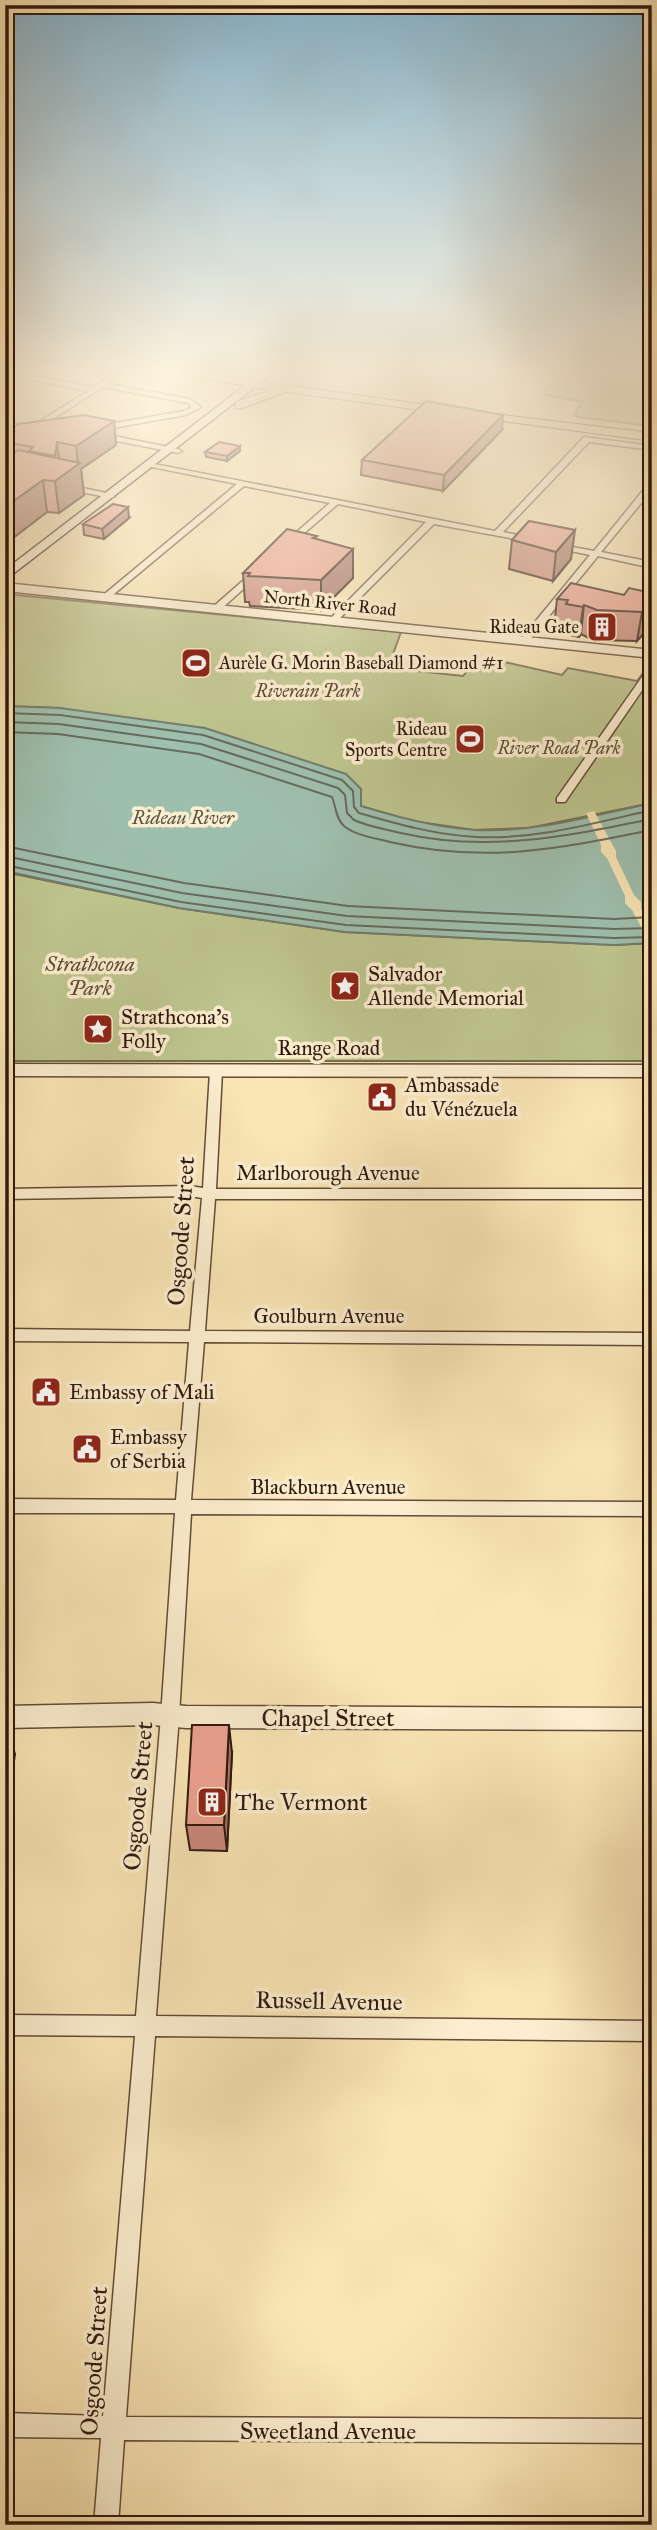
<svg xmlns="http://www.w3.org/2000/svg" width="657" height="2530" viewBox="0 0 657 2530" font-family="'IM FELL Great Primer',serif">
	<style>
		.green { fill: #bec58e; stroke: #766e4e; stroke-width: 2 }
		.water { fill: #9ebfad; stroke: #727c6d; stroke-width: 2 }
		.pier { fill: #fae5b5 }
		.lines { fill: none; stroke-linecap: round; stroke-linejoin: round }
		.shore { stroke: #666c5d; stroke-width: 2 }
		.minor-casing { stroke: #624b37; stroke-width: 3 }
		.tertiary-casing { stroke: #624b37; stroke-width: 3 }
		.secondary-casing { stroke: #2f180d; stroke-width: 3 }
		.primary-casing { stroke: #2f180d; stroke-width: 2 }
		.minor { fill: #fceecf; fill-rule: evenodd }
		.tertiary { fill: #fceecf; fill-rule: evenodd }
		.secondary { fill: #fceecf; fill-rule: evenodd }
		.primary { fill: #fae5b5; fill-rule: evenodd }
		.wall { fill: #cb8a7d; stroke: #2f180d; stroke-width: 2 }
		.shaded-wall { fill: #a57166; stroke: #2f180d; stroke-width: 2 }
		.building { fill: #eca191; stroke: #2f180d; stroke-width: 2 }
		.labels { text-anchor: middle; stroke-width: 7; stroke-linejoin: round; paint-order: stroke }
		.far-street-label { font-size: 18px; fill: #2f180d; stroke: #fceecf }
		.far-poi-label { font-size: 18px; fill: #2f180d; stroke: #fceecf; text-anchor: end }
		.far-park-label { font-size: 18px; font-style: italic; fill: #5a4c34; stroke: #fceecf }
		.far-water-label { font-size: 19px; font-style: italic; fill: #565245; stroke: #fceecf }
		.park-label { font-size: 21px; font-style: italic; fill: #5a4c34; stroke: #fceecf }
		.poi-label { font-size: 21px; fill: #2f180d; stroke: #fceecf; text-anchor: start }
		.street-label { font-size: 21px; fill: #2f180d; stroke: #fceecf }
		.near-street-label { font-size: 24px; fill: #2f180d; stroke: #fceecf }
		.near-poi-label { font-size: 24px; fill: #2f180d; stroke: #fceecf; text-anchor: start }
	</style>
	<rect width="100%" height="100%" fill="#fae5b5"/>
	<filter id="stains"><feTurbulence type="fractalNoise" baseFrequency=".00286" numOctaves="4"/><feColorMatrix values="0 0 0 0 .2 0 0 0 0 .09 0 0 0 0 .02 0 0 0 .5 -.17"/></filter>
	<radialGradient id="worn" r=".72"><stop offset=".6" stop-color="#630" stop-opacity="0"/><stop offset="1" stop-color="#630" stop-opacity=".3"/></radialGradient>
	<g class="green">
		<polygon points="562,374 652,374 652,426 578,417 574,415 582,402 543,394"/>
		<polygon points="5,594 401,632 388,668 463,676 474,664 490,667 496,660 562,675 568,668 637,681 652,661 652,803 529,828 474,830 412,821 360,806 60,708 5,706"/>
		<polygon points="5,872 179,908 345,932 614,945 652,943 652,1061 5,1061"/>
	</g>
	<path class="water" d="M5,706L60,708L205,728L346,774L361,789V806C398,817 437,828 476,830C535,833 595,815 652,803V943L614,945L345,932L179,908L5,871Z"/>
	<polygon class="pier" points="594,811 616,851 616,857 634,895 641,902 641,909 652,929 652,947 632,910 625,903 625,896 607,858 601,852 601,845 586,813"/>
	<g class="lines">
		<g class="shore">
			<path d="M5,713L60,715L203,735L342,780L353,791L354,807L359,813C397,824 436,835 476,837C535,840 594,823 652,810"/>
			<path d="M5,722L59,724L201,744L338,788L345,795L347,813L354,820C369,827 386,829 401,833C487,853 568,836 652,819"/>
			<path d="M5,732L58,734L199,754L332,797C336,807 336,819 344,826C356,836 376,838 390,842C486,864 558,849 652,830"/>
			<polyline points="5,846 184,883 348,906 614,919 652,917"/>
			<polyline points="5,856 182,893 347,916 614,929 652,928"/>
			<polyline points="5,865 181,902 346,925 614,938 652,937"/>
		</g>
		<g class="minor-casing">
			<g id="minor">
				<polygon points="6,374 23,374 93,387 113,374 121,374 108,384 190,399 201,407 186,415 96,431 93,431 93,427 184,411 192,407 188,403 103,387 5,450 5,444 26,431 5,426 5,422 31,427 88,391"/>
				<polygon points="99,433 178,449 182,451 178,453 96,437 95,435"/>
				<polygon points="584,437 652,446 652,450 589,442 503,532 537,539 537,543 434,524 335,623 328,621 426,522 338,504 287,548 284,547 284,543 330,503 244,486 108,599 101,597 237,484 152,467 149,467 149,463 495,531"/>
				<polygon points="649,483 652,483 652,490 601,552 652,562 652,568 598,556 527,643 521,643 521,639 590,555 551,547 551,543 594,551"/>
				<polygon points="64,484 111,494 115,496 111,498 61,488 60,486"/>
				<polygon points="254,571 261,573 219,611 213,611 213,607"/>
				<polygon points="652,666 652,676 565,802 557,802 557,798 649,667"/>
				<polygon points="216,1067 222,1071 216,1189 652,1189 652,1199 215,1199 205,1331 652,1333 652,1345 204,1342 191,1500 652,1502 652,1516 191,1514 179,1716 156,2016 652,2021 652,2041 155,2036 126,2417 652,2419 652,2443 124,2440 118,2525 94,2525 101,2438 5,2437 5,2413 103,2416 135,2036 5,2035 5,2015 136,2016 161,1716 175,1513 5,1513 5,1499 176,1500 189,1342 5,1341 5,1329 190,1331 202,1198 190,1196 5,1199 5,1189 190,1186 203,1188 210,1071"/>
			</g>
		</g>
		<g class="tertiary-casing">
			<g id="tertiary">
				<polygon points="5,583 652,650 652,658 5,591"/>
				<polygon points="5,1064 652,1065 652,1077 5,1076"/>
				<polygon points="153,1703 186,1706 652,1708 652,1730 186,1728 153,1725 5,1728 5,1706"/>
			</g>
		</g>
		<g class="secondary-casing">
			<polygon id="secondary" points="260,374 272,374 5,580 5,570"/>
		</g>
		<g class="primary-casing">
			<polygon id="primary" points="177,374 209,374 469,411 652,433 652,441 286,392 240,409 236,408 236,402 270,390"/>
		</g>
		<use href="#minor" class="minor"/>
		<use href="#tertiary" class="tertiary"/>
		<use href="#secondary" class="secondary"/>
		<use href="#primary" class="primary"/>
	</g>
	<g class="wall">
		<polygon points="114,421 116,445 81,469 84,495 59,513 47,512 13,538 13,543 5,549 5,433"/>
		<polygon points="502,430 443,491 361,475 362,460"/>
		<polygon points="240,446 240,451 227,461 206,457 205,452"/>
		<polygon points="129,518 104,539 84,535 83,524"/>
		<polygon points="529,521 571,559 553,581 509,569 512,540"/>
		<polygon points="317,539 353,578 321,610 250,606 249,602 245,602 243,573"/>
		<polygon points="652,593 652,624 637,641 593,640 581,634 579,637 562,633 563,629 554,628 557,599"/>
		<polygon points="232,1753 227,1851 190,1850 186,1825"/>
	</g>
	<g class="shaded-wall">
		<polygon points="503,415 502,430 443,491 444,475"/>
		<polygon points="114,421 116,445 81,469 84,495 59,513 55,481 57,479 55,456 57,442 60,466 78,464 76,446"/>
		<polygon points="240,446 240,451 227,461 227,456"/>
		<polygon points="43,480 47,512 13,538 13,543 5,549 5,507"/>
		<polygon points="128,507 129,518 104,539 102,529"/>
		<polygon points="575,530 571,559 553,581 556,552"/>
		<polygon points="353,549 353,578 321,610 321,580"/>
		<polygon points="652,600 652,624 637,641 642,612"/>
		<polygon points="584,605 581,634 579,637 583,607"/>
		<polygon points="229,1725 232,1753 227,1851 224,1825"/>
		<polygon points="6,1726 15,1754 8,1802 5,1793"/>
	</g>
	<g class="building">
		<polygon points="426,401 503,415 444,475 362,460"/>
		<polygon points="84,415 114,421 76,446 57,442 55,456 29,451 33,447 5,442 5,433 19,424"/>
		<polygon points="219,442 240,446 227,456 205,452"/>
		<polygon points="18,450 80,463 55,481 43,480 5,507 5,459"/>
		<polygon points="113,504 128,507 102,529 83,524"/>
		<polygon points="529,521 575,530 556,552 512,540"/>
		<polygon points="287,529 317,536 313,538 353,549 321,580 248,576 250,573 243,573"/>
		<polygon points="571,583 624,595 629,588 652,593 652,600 642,612 597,610 584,605 583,607 566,604 568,600 557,599"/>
		<polygon points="192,1725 229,1725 224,1825 186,1825"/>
	</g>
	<linearGradient id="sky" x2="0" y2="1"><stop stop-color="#8ab8d0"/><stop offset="0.51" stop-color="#fdf3de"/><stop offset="1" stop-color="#fdf3de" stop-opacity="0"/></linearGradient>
	<rect width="657" height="729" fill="url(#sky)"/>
	<defs>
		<g id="building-square" transform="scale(1.575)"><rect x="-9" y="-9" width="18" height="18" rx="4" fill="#8f2418" stroke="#fceecf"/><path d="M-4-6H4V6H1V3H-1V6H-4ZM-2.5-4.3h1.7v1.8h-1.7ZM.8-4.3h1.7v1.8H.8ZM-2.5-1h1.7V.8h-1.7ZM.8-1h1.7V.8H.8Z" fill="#fff"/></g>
		<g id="stadium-square" transform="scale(1.575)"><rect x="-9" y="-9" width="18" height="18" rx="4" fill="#8f2418" stroke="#fceecf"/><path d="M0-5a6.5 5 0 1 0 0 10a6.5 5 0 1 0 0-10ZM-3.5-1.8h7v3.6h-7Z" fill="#fff"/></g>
		<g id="sight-square" transform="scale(1.575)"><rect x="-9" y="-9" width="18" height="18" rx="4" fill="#8f2418" stroke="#fceecf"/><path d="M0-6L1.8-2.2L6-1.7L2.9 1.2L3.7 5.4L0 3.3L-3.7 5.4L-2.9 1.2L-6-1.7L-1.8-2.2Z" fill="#fff"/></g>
		<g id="civic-square" transform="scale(1.575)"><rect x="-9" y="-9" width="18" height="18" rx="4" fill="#8f2418" stroke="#fceecf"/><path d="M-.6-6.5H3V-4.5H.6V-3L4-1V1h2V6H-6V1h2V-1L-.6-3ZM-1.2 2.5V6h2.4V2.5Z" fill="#fff"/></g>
	</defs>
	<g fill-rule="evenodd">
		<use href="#building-square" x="602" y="627"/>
		<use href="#stadium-square" x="196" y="663"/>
		<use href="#stadium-square" x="470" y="739"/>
		<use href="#sight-square" x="345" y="986"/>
		<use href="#sight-square" x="98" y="1029"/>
		<use href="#civic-square" x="382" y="1097"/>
		<use href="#civic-square" x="46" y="1392"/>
		<use href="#civic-square" x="87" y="1449"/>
		<use href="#building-square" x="212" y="1802"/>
	</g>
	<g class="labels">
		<g class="far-street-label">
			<text transform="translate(330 603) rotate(6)" y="6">North River Road</text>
		</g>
		<g class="far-poi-label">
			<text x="579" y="633">Rideau Gate</text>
			<text x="219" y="669" text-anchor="start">Aurèle G. Morin Baseball Diamond #1</text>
			<text x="447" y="735">Rideau<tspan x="447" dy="21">Sports Centre</tspan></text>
		</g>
		<g class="far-park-label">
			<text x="308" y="697">Riverain Park</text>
			<text x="559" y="754">River Road Park</text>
		</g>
		<g class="far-water-label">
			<text x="183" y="824">Rideau River</text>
		</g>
		<g class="park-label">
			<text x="90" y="971">Strathcona<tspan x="90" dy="24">Park</tspan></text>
		</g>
		<g class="poi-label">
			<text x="368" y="981">Salvador<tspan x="368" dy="24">Allende Memorial</tspan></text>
			<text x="121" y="1024">Strathcona's<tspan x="121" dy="24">Folly</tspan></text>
			<text x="405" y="1092">Ambassade<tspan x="405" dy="24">du Vénézuela</tspan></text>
			<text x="69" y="1399">Embassy of Mali</text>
			<text x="110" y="1444">Embassy<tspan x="110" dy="24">of Serbia</tspan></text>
		</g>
		<g class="street-label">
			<text x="329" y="1055">Range Road</text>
			<text x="328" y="1180">Marlborough Avenue</text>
			<text x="329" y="1323">Goulburn Avenue</text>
			<text x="328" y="1494">Blackburn Avenue</text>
		</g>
		<g class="near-street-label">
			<text transform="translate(181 1231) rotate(-86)" y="8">Osgoode Street</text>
			<text x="328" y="1726">Chapel Street</text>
			<text transform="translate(138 1796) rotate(-85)" y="8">Osgoode Street</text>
			<text transform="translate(329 2001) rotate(1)" y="8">Russell Avenue</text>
			<text transform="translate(94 2361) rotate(-86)" y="8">Osgoode Street</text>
			<text x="328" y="2439">Sweetland Avenue</text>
		</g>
		<g class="near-poi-label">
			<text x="235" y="1810">The Vermont</text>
		</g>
	</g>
	<rect width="657" height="2530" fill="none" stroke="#fae5b5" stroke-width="28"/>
	<rect x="7" y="7" width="643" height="2516" fill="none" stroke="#2f180d" stroke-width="3.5"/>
	<rect x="14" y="14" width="629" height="2502" fill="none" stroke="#2f180d" stroke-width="2"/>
	<rect width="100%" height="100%" filter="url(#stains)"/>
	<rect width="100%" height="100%" fill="url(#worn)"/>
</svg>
